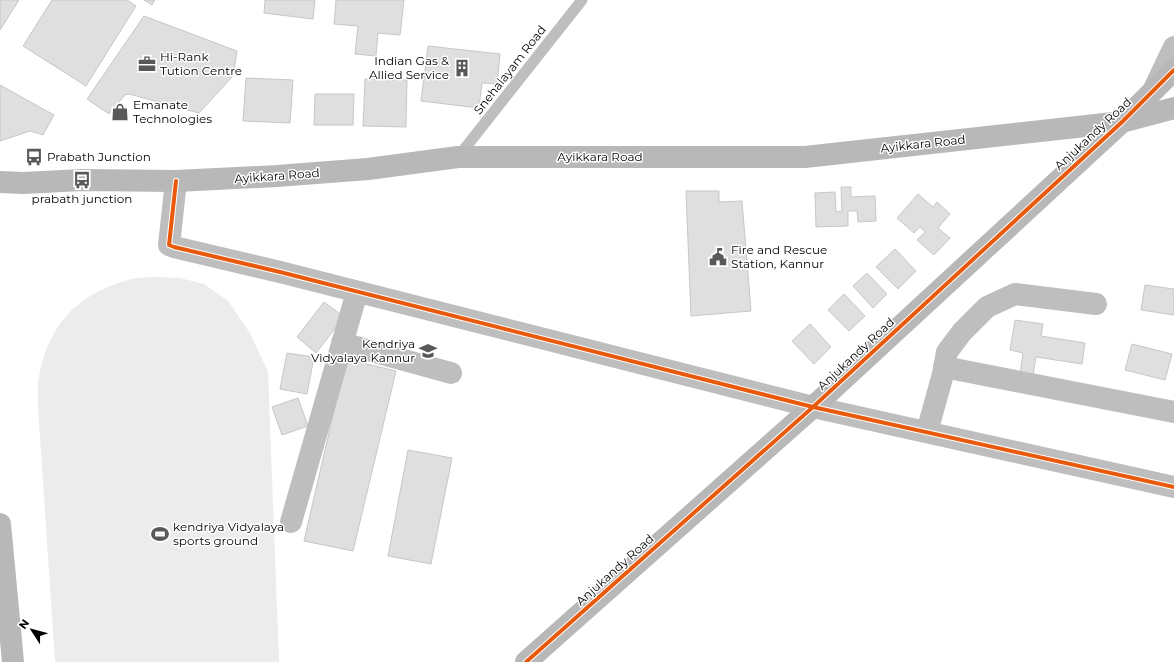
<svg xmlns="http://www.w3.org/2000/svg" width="1174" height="662" viewBox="0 0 1174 662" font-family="Montserrat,sans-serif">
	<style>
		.green { fill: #ececec }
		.building { fill: #dfdfdf; stroke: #c7c7c7 }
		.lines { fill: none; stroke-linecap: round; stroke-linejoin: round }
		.lane { stroke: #bebebe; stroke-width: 11 }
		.street { stroke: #bebebe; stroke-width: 22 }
		.secondary { stroke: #b8b8b8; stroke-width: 22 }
		.cycleway-casing { stroke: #fff; stroke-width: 6 }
		.cycleway { stroke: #e8590c; stroke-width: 4 }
		.labels { text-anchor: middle; stroke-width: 3; stroke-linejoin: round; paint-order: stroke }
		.poi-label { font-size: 12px; fill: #000; stroke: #fff; text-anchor: start }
		.street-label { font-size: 12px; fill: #000; stroke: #fff }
	</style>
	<rect width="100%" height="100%" fill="#fff"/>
	<path class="green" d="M155,277L180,278L204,284L228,301L250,333L268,372L279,662H55L38,407C38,399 37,391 38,383C46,328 74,295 128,280C137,277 147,278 155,277Z"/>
	<g class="building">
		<polygon points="0,0 19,0 0,30"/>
		<polygon points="52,0 127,0 136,6 86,86 23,46"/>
		<polygon points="144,0 155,0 152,5"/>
		<polygon points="265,0 315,0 313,19 264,13"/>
		<polygon points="336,0 404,0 400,35 378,33 376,56 355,54 358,26 334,24"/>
		<polygon points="144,16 237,51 233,76 199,113 129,94 125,95 109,114 87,99"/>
		<polygon points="428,46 500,54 497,84 482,83 479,108 421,101"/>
		<polygon points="246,78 293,80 290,123 243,121"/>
		<polygon points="365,79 407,80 406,127 363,126"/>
		<polygon points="0,85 54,115 43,135 30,131 0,141"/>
		<polygon points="315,94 354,94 353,125 314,125"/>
		<polygon points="841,187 851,187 851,197 875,196 876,221 858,222 857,211 848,211 848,226 816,227 815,193 835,192 836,212 842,211"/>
		<polygon points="686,191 719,191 719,202 742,201 751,311 691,316"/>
		<polygon points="918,194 933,207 937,202 950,214 938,228 950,238 934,255 917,240 925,232 920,227 914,233 897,218"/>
		<polygon points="895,249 916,271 898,289 876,267"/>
		<polygon points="867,273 887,294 873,308 853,286"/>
		<polygon points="1145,285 1174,289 1174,315 1141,310"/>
		<polygon points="844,294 865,316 849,331 828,310"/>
		<polygon points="324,302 344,317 316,353 297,337"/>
		<polygon points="1015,320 1043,324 1041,336 1085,343 1082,364 1036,357 1033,375 1020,373 1023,353 1010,350"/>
		<polygon points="810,324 831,347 814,364 792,341"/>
		<polygon points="1132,344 1172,354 1165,380 1125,370"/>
		<polygon points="287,353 314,357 307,394 280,389"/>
		<polygon points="346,359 396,371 353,551 304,541"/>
		<polygon points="298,398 308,426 282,435 272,407"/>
		<polygon points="408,450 452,458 431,564 388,556"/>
	</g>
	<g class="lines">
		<polyline class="lane" points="458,157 582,0"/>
		<g class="street">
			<polyline points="1154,89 1174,47"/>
			<polyline points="176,181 169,245 174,247 280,272 813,407 1174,487"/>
			<polyline points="342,343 451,373"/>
			<polyline points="944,367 1174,412"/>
			<polyline points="927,432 943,374 947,352 962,332 987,307 1015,294 1096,304"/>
			<polyline points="291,522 357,292"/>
		</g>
		<g class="secondary">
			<polyline points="0,182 23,183 82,180 176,181 277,176 368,169 458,157 805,157 1122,122 1174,108"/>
			<polyline points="0,524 13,662"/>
			<polyline points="526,662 813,407 1122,122 1174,70"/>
		</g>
		<g class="cycleway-casing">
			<g id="cycleway">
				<polyline points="176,181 169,245 174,247 280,272 813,407 1174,487"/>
				<polyline points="526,662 813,407 1122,122 1174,70"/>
			</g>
		</g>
		<use href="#cycleway" class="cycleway"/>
	</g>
	<defs>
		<g id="office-bare" transform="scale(1.38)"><path d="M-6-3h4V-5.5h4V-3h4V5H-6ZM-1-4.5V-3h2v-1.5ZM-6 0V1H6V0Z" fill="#595959" stroke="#fff" stroke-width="2.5" paint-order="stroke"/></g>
		<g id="building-bare" transform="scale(1.38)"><path d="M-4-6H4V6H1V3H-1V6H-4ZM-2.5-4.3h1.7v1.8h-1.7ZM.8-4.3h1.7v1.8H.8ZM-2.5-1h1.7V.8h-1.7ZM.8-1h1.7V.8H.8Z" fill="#595959" stroke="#fff" stroke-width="2.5" paint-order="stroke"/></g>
		<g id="shop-bare" transform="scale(1.38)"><path d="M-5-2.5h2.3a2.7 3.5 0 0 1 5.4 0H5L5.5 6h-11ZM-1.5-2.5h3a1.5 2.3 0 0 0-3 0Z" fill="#595959" stroke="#fff" stroke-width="2.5" paint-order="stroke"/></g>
		<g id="bus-bare" transform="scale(1.38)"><path d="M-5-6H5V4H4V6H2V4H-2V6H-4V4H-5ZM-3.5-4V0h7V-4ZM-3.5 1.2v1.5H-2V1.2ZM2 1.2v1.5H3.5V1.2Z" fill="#595959" stroke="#fff" stroke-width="2.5" paint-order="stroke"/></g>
		<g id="civic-bare" transform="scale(1.38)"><path d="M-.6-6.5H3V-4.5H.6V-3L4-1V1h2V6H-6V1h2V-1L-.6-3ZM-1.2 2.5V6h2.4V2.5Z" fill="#595959" stroke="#fff" stroke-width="2.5" paint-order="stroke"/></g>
		<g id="school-bare" transform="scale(1.38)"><path d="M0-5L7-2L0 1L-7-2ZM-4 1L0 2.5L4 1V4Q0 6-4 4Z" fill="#595959" stroke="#fff" stroke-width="2.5" paint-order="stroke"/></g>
		<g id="stadium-bare" transform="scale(1.38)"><path d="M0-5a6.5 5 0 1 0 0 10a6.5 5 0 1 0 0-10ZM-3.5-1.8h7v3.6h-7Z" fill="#595959" stroke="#fff" stroke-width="2.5" paint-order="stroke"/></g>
	</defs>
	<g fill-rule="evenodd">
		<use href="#office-bare" x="147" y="64"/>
		<use href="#building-bare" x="462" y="68"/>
		<use href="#shop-bare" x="120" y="112"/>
		<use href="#bus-bare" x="34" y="157"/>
		<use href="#bus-bare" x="82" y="180"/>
		<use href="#civic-bare" x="718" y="257"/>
		<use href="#school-bare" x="428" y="351"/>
		<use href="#stadium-bare" x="160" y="534"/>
	</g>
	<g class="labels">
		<g class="poi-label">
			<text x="160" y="61">Hi-Rank<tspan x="160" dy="14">Tution Centre</tspan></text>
			<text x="449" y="65" text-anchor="end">Indian Gas &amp;<tspan x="449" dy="14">Allied Service</tspan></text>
			<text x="133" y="109">Emanate<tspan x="133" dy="14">Technologies</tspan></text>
			<text x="47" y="161">Prabath Junction</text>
			<text x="82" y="203" text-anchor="middle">prabath junction</text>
			<text x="731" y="254">Fire and Rescue<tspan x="731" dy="14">Station, Kannur</tspan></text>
			<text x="415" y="348" text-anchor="end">Kendriya<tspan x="415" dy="14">Vidyalaya Kannur</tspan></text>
			<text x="173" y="531">kendriya Vidyalaya<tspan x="173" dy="14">sports ground</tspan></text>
		</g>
		<g class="street-label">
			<text transform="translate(510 70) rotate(-52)" y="4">Snehalayam Road</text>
			<text transform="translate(1093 134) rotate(-43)" y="4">Anjukandy Road</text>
			<text transform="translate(923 144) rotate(-6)" y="4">Ayikkara Road</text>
			<text x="600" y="161">Ayikkara Road</text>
			<text transform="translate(277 176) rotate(-4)" y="4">Ayikkara Road</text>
			<text transform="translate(856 354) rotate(-43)" y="4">Anjukandy Road</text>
			<text transform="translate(615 570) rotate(-42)" y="4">Anjukandy Road</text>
		</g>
	</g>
	<g transform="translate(32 630) rotate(306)" stroke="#ffffff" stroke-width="3" paint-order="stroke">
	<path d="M0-3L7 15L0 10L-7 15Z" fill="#000000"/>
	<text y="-6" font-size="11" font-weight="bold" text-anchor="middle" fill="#000000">N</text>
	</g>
</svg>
